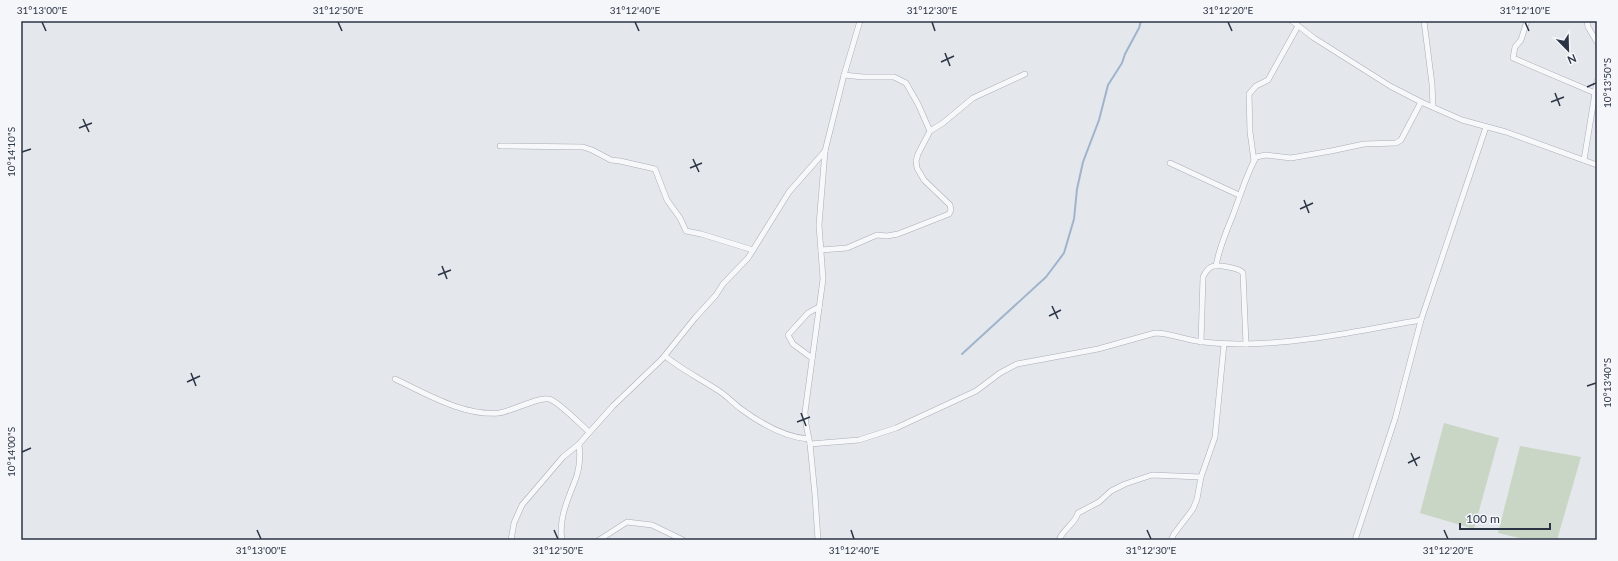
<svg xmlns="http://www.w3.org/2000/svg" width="1618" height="561" viewBox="0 0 1618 561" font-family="Lato,sans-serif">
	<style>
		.green { fill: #c9d6c5 }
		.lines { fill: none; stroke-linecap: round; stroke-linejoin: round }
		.stream { stroke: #9fb4cc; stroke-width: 2 }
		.street-casing { stroke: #a9aeb7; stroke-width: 6 }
		.street { stroke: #f7f8fa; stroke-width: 5 }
		.ticks { fill: none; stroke: #2b3445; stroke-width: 1.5 }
		.neatline { fill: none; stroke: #2b3445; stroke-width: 1.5 }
		.ticks-label { font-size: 10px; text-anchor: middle; fill: #2b3445 }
	</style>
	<rect width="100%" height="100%" fill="#e4e7ec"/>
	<g class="green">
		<polygon points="1444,423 1499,438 1474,529 1420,513"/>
		<polygon points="1520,446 1581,457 1557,540 1528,540 1498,533"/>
	</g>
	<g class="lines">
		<polyline class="stream" points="962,354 1046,277 1064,253 1074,219 1077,189 1083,162 1099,120 1108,85 1122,63 1125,54 1139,28 1141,21"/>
		<g class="street-casing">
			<g id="street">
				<polyline points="1292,21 1314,38 1390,86 1421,102 1462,120 1506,132 1597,165"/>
				<polyline points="1424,21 1432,84 1433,107"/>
				<polyline points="1527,21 1521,40 1515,47 1513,58 1595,93"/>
				<polyline points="1587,21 1588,27 1597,42"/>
				<polyline points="844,75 863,77 894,77 906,83 918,104 930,131"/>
				<polyline points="500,146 583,147 592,150 611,160 620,161 655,169 667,200 680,218 686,231 701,234 753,250"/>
				<polyline points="1584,160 1597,81"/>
				<polyline points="1254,161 1250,132 1249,94 1256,86 1268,80 1298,26"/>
				<polyline points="1170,163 1239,195"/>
				<polyline points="821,250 847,248 877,235 887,236 898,234 949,214 951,210 950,205 924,180 917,168 916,161 918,154 930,131 943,123 973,98 1025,74"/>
				<path d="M1216,266C1219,248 1226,232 1233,215C1240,196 1246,176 1256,157L1266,155L1291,158L1331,151L1364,144L1396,143L1401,140L1421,102"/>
				<path d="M1201,342L1203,277C1205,273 1207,269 1211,267C1217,264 1240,268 1243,273L1246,344"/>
				<path d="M665,356C682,370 701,379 719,391C727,396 733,403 741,409C760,423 785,437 808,439"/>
				<polyline points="812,358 793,344 788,335 808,313 819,307"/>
				<path d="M395,379C427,394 463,416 499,413C513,411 540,396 549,399C558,401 581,425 589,432"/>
				<path d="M810,444L859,440L896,428L976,391L1000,373L1017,364L1098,349L1155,333C1169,333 1183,339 1197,341C1213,344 1230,344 1246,344C1306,343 1363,330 1421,320"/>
				<polyline points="511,540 514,523 522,505 563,457 579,444"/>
				<path d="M562,540C558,516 570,496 577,475C580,465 580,453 579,444L613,406L662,359L695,318L716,295L723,284L748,258L789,192L825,151"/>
				<polyline points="599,540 627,522 652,525 683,540"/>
				<polyline points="818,540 815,495 810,444 806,424 805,412 823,279 819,225 825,151 844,75 860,21"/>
				<path d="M1059,540C1063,529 1075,524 1078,513L1099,502L1111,491L1125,484L1152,475L1201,477"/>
				<polyline points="1171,540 1174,534 1193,509 1197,499 1201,477 1215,437 1224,344"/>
				<polyline points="1355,540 1395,419 1421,320 1486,127"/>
			</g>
		</g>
		<use href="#street" class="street"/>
	</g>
	<path class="ticks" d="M42,22L46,31M338,22L342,31M635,22L639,31M932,22L935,31M1228,22L1232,31M1525,22L1529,31M945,53L950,66M941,62L954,56M1587,87L1596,83M1555,93L1560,106M1551,102L1564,97M83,119L89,132M79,128L92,123M22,152L31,149M693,159L699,172M690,168L702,163M1304,200L1309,213M1300,209L1313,203M442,266L447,279M438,275L451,270M1052,306L1058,319M1049,316L1061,310M191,373L196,386M187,382L200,376M1587,386L1596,383M801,413L806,426M797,422L810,417M22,452L31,448M1411,453L1417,466M1408,463L1420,457M257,530L261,539M554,530L558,539M851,530L854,539M1147,530L1151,539M1444,530L1448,539"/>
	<rect width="1618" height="561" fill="none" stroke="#f4f6f9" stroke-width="44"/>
	<g transform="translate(1568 50) rotate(157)" stroke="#f4f6f9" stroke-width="3" paint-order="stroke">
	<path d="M0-3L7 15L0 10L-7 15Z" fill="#2b3445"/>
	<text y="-6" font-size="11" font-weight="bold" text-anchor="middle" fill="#2b3445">N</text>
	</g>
	<path d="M1460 523v6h90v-6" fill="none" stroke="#2b3445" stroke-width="2"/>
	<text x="1466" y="523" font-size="12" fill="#2b3445" stroke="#f4f6f9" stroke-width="3" paint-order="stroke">100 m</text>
	<rect x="22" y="22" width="1574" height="517" class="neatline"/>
	<g class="ticks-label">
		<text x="42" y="14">31°13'00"E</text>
		<text x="338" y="14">31°12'50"E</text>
		<text x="635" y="14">31°12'40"E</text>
		<text x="932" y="14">31°12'30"E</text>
		<text x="1228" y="14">31°12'20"E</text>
		<text x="1525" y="14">31°12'10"E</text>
		<text transform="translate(1607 83) rotate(-90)" y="4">10°13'50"S</text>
		<text transform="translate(11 152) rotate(-90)" y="4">10°14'10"S</text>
		<text transform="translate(1607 383) rotate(-90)" y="4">10°13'40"S</text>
		<text transform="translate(11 452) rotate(-90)" y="4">10°14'00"S</text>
		<text x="261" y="554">31°13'00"E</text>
		<text x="558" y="554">31°12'50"E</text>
		<text x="854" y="554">31°12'40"E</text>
		<text x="1151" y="554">31°12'30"E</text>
		<text x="1448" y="554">31°12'20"E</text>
	</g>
</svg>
